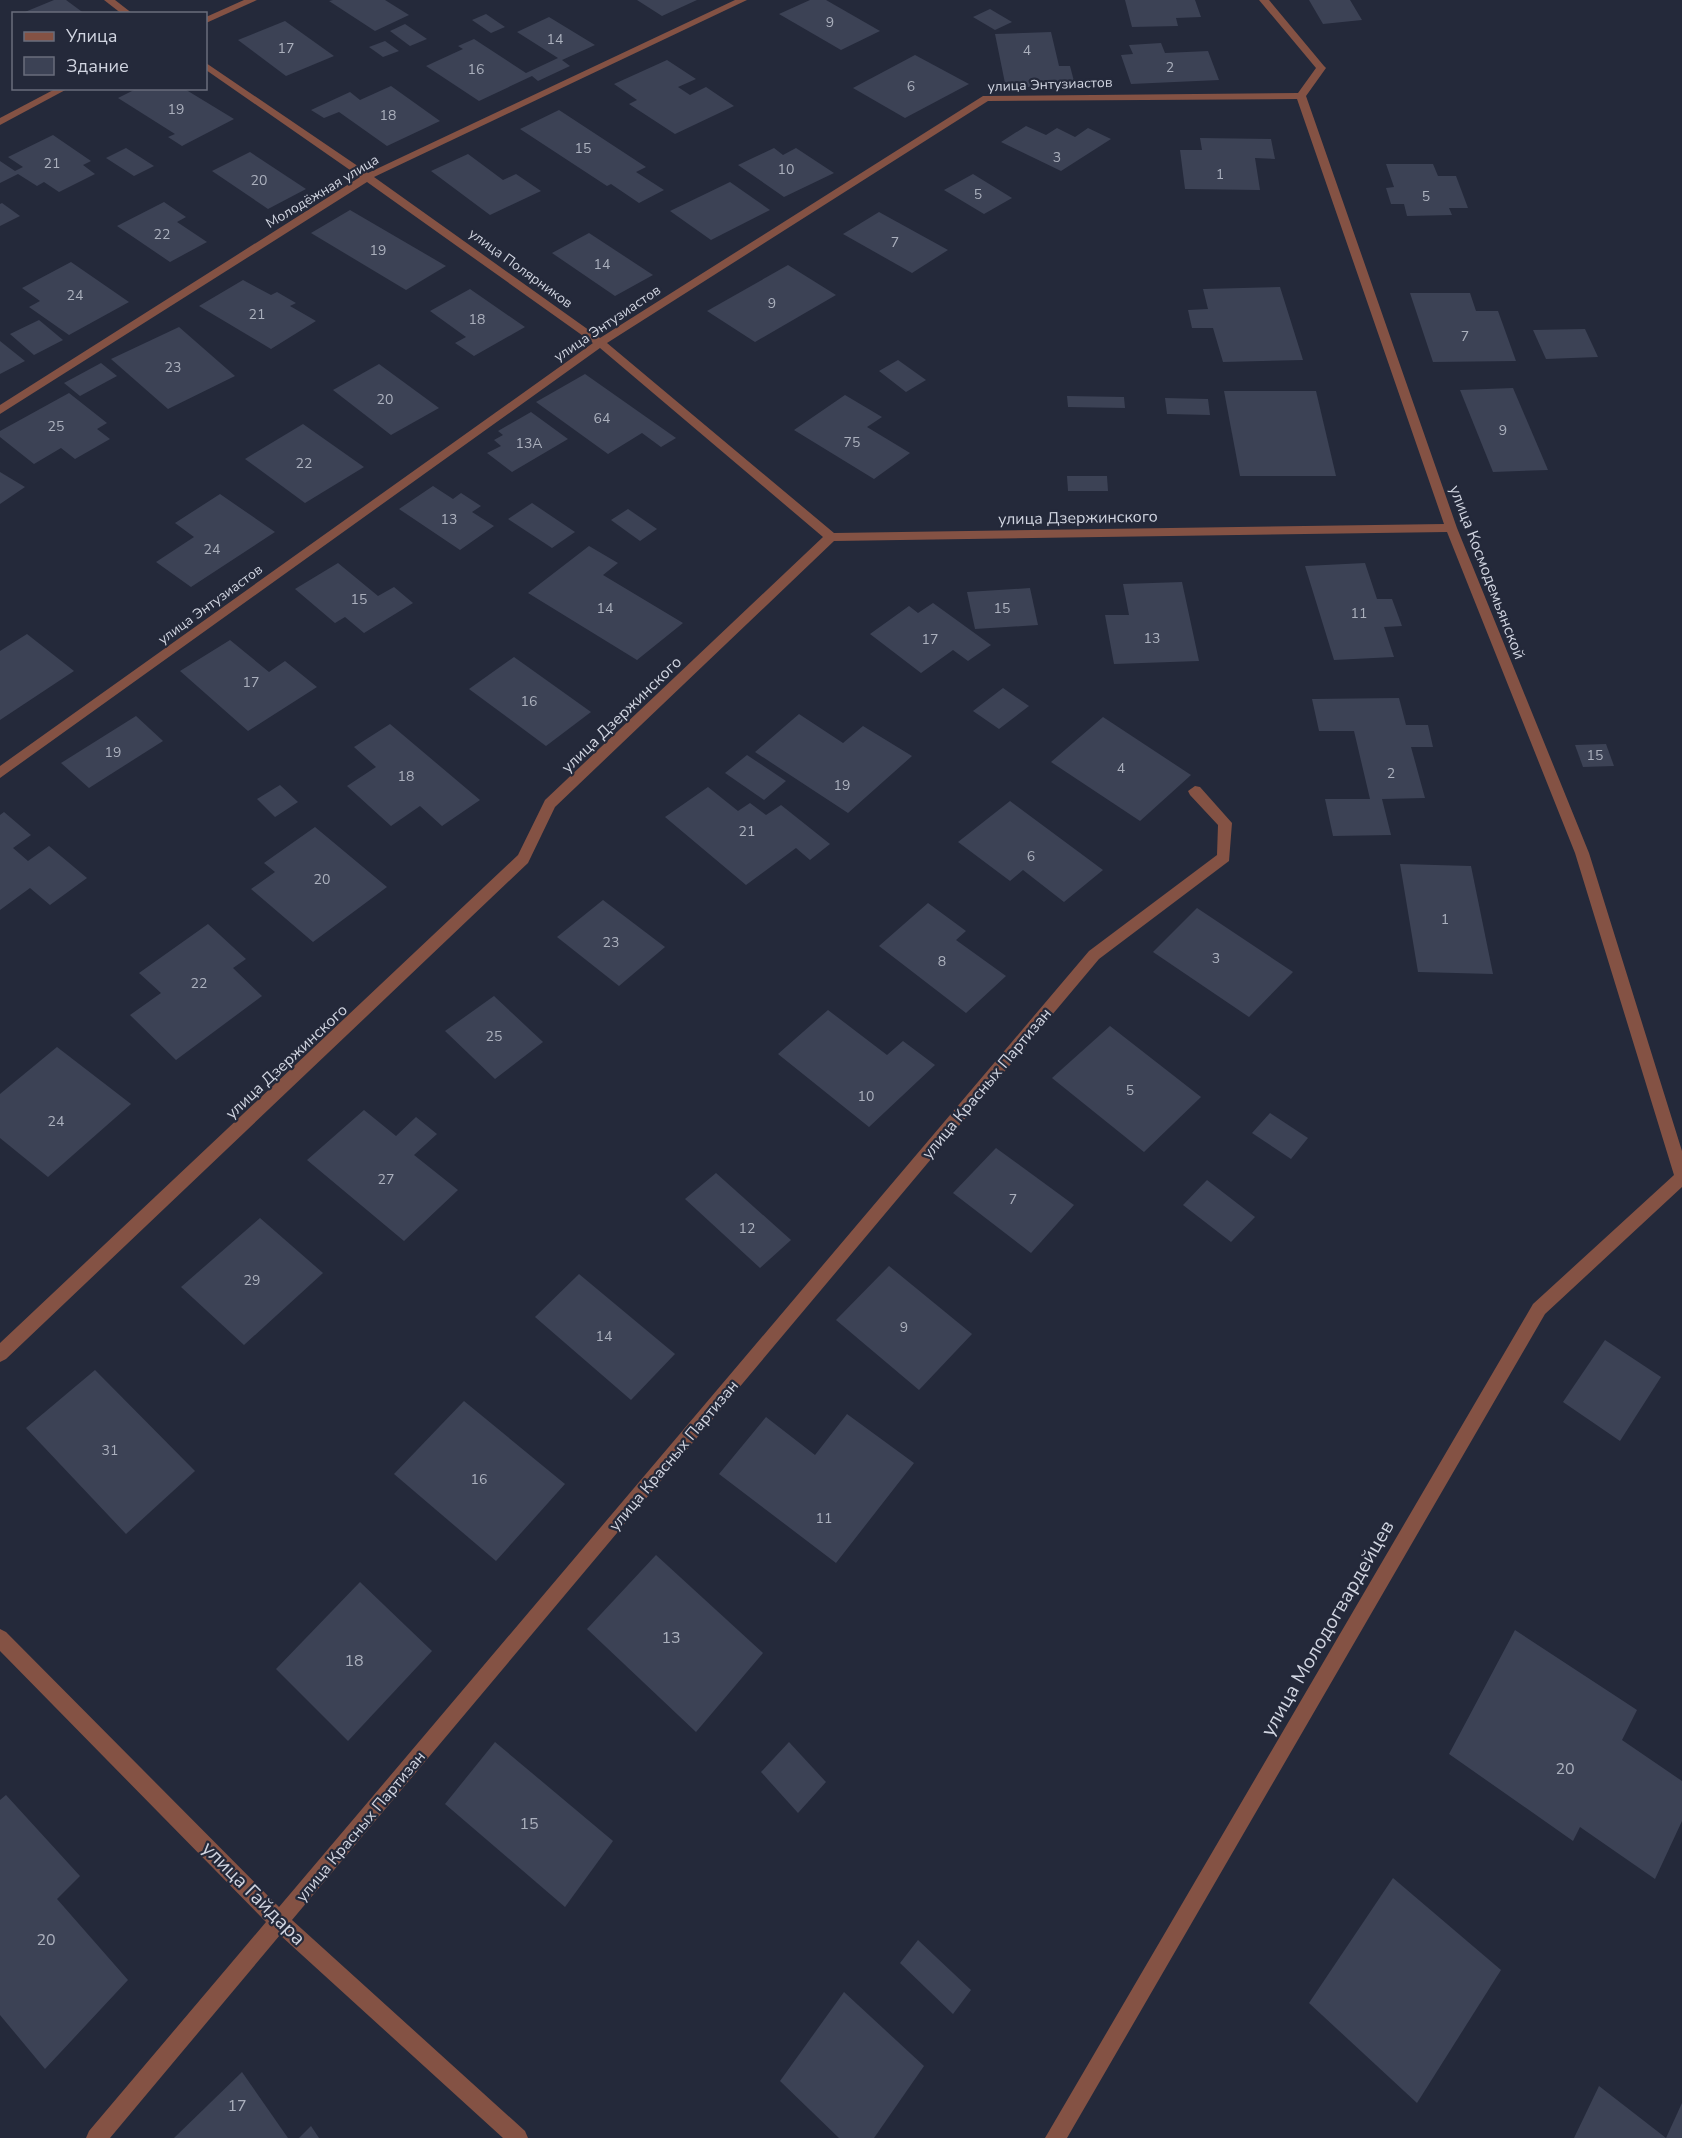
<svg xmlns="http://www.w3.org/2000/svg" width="1682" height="2138" viewBox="0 0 1682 2138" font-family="'Nunito Sans',sans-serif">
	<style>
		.building { fill: #3c4255 }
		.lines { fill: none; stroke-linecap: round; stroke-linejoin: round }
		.street { fill: #845244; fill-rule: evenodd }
		.labels { text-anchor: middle; stroke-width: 4.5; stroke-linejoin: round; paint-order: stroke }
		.number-label { font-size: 14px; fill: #abb0bd }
		.far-street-label { font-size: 14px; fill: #d0d4e0; stroke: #24293a }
		.street-label { font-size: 16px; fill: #d0d4e0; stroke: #24293a }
		.near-number-label { font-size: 16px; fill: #abb0bd }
		.near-street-label { font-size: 20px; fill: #d0d4e0; stroke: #24293a }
	</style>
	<rect width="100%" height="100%" fill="#24293a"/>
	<g class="building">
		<polygon points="54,0 66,0 85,14 20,14"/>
		<polygon points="333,0 385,0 409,15 375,31 329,1"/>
		<polygon points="637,0 697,0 662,16"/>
		<polygon points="810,0 826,0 880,31 841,50 779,14"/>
		<polygon points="1125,0 1195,0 1201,17 1176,18 1178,26 1132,27"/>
		<polygon points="1309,0 1350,0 1362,20 1323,24"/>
		<polygon points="990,9 1012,22 995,30 973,17"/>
		<polygon points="486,14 505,27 491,33 472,20"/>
		<polygon points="549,17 595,45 562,60 570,66 538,81 532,76 479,101 426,66 463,49 458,46 474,39 526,73 558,58 517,32"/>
		<polygon points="285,21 334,56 286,76 238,40"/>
		<polygon points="405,24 427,39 410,46 390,31"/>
		<polygon points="1051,32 1059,66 1070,66 1075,85 1006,88 995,34"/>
		<polygon points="385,41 399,51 383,57 369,47"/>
		<polygon points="1161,43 1165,53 1208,51 1219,80 1131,84 1121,55 1133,54 1129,45"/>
		<polygon points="915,55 969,84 905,118 853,88"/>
		<polygon points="667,60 696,79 678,87 690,95 706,87 734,106 675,134 629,104 637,100 614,84"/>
		<polygon points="391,86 440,121 387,146 339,112 324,118 311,110 350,92 360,100"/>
		<polygon points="138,88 183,88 234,119 182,146 168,137 175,134 118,98"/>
		<polygon points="559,110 646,167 636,172 664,190 639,203 611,184 607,186 520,129"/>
		<polygon points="1026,126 1046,135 1057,128 1075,137 1088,128 1111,139 1061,171 1001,142"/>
		<polygon points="53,135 91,161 83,165 95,174 59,192 44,182 37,186 18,174 0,183 0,161 15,171 23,167 8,157"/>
		<polygon points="1200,138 1271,139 1275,159 1255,158 1260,190 1185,189 1180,150 1202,150"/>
		<polygon points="126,148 154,166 134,176 106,158"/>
		<polygon points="774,148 783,155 796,148 834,173 784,197 738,165"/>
		<polygon points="250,152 306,189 268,209 212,171"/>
		<polygon points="468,154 503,180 516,174 541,191 490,215 431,171"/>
		<polygon points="1386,164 1433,164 1438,176 1456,176 1468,208 1449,208 1452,215 1407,216 1404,204 1391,204 1386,188 1394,187"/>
		<polygon points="973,174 1012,198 984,214 944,190"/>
		<polygon points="730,182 770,210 711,240 670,211"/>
		<polygon points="164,202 186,217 177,222 207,242 170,262 117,226"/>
		<polygon points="2,203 20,216 0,226 0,204"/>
		<polygon points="350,210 446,266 406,290 311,233"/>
		<polygon points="879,212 948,250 912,273 843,234"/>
		<polygon points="589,233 653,275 615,296 552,253"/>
		<polygon points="71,262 129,302 69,335 29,307 40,301 22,288"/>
		<polygon points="788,265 836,295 755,342 707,311"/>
		<polygon points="243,280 271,295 277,292 296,303 290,306 316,321 271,349 199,306"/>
		<polygon points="1280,287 1303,360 1223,362 1213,328 1192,328 1188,310 1208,309 1203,289"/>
		<polygon points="470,289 525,327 474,356 455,343 466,337 430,311"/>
		<polygon points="1410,293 1470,293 1476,311 1498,311 1516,361 1433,362"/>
		<polygon points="39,320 63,340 34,355 10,334"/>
		<polygon points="179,327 235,376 168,409 111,359"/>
		<polygon points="1585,329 1598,357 1546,359 1533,330"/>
		<polygon points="0,341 25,361 0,374"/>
		<polygon points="898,360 926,380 906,392 879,371"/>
		<polygon points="101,363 117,376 80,396 64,383"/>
		<polygon points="379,364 439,408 391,435 333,390"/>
		<polygon points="585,374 676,438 661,447 642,433 608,454 536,402"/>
		<polygon points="1513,388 1548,470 1493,472 1460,390"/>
		<polygon points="1224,391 1316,391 1336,476 1240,476"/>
		<polygon points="69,393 107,423 97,429 110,439 75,459 61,448 34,464 0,437 0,431"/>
		<polygon points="845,395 882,417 867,427 910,453 874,479 794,430"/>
		<polygon points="1067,396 1124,397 1125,408 1068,407"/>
		<polygon points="1165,398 1208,399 1210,415 1167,414"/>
		<polygon points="531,412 568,439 512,472 487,453 501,446 494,440 503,435 498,431"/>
		<polygon points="303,424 364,467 305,503 245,459"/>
		<polygon points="0,472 25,487 0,504"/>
		<polygon points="1067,476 1107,476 1108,491 1068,491"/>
		<polygon points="433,486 453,499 461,493 481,506 472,512 494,526 460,550 399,509"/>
		<polygon points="220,494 275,532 191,587 156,562 194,537 175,523"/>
		<polygon points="532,503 575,532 552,548 508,519"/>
		<polygon points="628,509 657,529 640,541 611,520"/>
		<polygon points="589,546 618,563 603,575 683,623 637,660 528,593"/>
		<polygon points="338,563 378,596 394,587 413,603 364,633 345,617 335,623 295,589"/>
		<polygon points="1365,563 1377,599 1392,599 1402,626 1384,627 1394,657 1334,660 1305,566"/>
		<polygon points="1182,582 1199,661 1114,664 1105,615 1129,615 1123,584"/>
		<polygon points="1030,588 1038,625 975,629 967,592"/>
		<polygon points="933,603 991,645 968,661 953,650 921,673 870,634 909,606 918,613"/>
		<polygon points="27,634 74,671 0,720 0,651"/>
		<polygon points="230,640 269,672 285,661 317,687 248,731 180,671"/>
		<polygon points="514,657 591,712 546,746 469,689"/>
		<polygon points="1003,688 1029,706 999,729 973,711"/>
		<polygon points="1399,698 1406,725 1428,725 1433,747 1411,747 1425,798 1382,799 1391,835 1333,836 1325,799 1370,799 1354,731 1319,731 1312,699"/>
		<polygon points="799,714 843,743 863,726 912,756 848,813 755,752"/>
		<polygon points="136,716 163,741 89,788 61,763"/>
		<polygon points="1103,717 1191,775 1140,821 1051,762"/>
		<polygon points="390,724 480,800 442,826 420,806 391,826 347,786 376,767 354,747"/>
		<polygon points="1606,744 1614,766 1583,767 1575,745"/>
		<polygon points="747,755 786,781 764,800 725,773"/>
		<polygon points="280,785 298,802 275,817 257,799"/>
		<polygon points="708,787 738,811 750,803 766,815 781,805 830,844 810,860 796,848 746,885 665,817"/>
		<polygon points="1010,801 1103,870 1064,902 1023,870 1010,881 958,842"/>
		<polygon points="4,812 31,835 13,848 28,861 49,846 87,878 50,905 30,888 0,910 0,815"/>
		<polygon points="315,827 387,887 313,942 251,889 275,872 264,863"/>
		<polygon points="1400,864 1471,866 1493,974 1418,972"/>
		<polygon points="603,900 665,947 619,986 557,937"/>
		<polygon points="928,903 966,931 956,940 1006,976 966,1013 879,946"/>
		<polygon points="1197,908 1293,972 1249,1017 1153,952"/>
		<polygon points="208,924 246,959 233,968 262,996 176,1060 130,1015 161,993 139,973"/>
		<polygon points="494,996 543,1042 495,1079 445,1031"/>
		<polygon points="828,1010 887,1055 903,1041 935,1065 869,1127 778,1054"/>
		<polygon points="1110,1026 1201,1097 1144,1152 1052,1078"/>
		<polygon points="57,1047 131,1104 48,1177 0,1138 0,1094"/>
		<polygon points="364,1110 396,1136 416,1117 437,1134 414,1155 458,1190 404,1241 307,1160"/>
		<polygon points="1270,1113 1308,1138 1291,1159 1252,1133"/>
		<polygon points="996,1148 1074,1205 1031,1253 953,1193"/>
		<polygon points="716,1173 791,1240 760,1268 685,1199"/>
		<polygon points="1207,1180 1255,1217 1231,1242 1183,1205"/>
		<polygon points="260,1218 323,1273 244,1345 181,1287"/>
		<polygon points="889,1266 972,1334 919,1390 836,1320"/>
		<polygon points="579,1274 675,1354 631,1400 535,1317"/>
		<polygon points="1605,1340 1661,1377 1620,1441 1563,1402"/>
		<polygon points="95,1370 195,1471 126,1534 26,1428"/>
		<polygon points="464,1401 565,1484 496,1561 394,1474"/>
		<polygon points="847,1414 914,1463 836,1563 719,1474 766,1417 815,1455"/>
		<polygon points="656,1555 763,1653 696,1732 587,1629"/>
		<polygon points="360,1582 432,1651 348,1741 276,1669"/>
		<polygon points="1515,1630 1637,1710 1622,1740 1682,1781 1682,1821 1655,1879 1580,1827 1573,1841 1449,1754"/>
		<polygon points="495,1742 613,1841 565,1907 445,1804"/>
		<polygon points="789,1742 826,1782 798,1813 761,1772"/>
		<polygon points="6,1795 80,1876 57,1899 128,1980 45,2069 0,2015 0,1800"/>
		<polygon points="1393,1878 1501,1970 1417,2103 1309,2003"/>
		<polygon points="918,1940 971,1990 953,2014 900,1963"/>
		<polygon points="844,1992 924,2066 874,2138 839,2138 780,2081"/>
		<polygon points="242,2072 288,2138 174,2138"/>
		<polygon points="1599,2086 1666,2138 1574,2138"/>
		<polygon points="1682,2103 1682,2138 1666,2138"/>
		<polygon points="311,2126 319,2138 299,2138"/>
	</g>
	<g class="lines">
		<g class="street">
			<polygon points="104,0 115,0 133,14 122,14"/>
			<polygon points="244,0 257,0 206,23 206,17"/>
			<path d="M735,0H747L374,177L600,338L983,96L1298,93L1316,68L1259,0H1269L1324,66L1326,68L1306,96L1457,528L1589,853L1682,1151V1187L1545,1314L1067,2138H1045L1533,1304L1674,1175L1575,853L1447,532L834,541L555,807L528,863L6,1359L0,1362V1343L518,855L545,800L823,537L600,348L0,778V766L593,343L367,182L0,414V405L360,177L206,70V63L368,173ZM1297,99L1444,524L834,533L607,343L988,101Z"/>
			<polygon points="57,88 69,88 0,125 0,118"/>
			<polygon points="1195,786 1200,787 1232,823 1229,861 1099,959 292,1920 525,2131 528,2138 503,2138 280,1935 110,2138 86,2138 89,2131 266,1922 0,1651 0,1629 6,1632 279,1907 1089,951 1217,855 1218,825 1190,795 1188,791"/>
		</g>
	</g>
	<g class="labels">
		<g class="number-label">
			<text x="830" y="27">9</text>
			<text x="555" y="44">14</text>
			<text x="286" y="53">17</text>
			<text x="1027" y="55">4</text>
			<text x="1170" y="72">2</text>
			<text x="476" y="74">16</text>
			<text x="911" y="91">6</text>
			<text x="176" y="114">19</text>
			<text x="388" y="120">18</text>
			<text x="583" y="153">15</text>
			<text x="1057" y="162">3</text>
			<text x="52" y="168">21</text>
			<text x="786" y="174">10</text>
			<text x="1220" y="179">1</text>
			<text x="259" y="185">20</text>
			<text x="978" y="199">5</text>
			<text x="1426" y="201">5</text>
			<text x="162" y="239">22</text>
			<text x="895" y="247">7</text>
			<text x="378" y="255">19</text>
			<text x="602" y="269">14</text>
			<text x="75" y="300">24</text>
			<text x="772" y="308">9</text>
			<text x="257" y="319">21</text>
			<text x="477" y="324">18</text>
			<text x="1465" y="341">7</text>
			<text x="173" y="372">23</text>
			<text x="385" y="404">20</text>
			<text x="602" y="423">64</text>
			<text x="56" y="431">25</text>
			<text x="1503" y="435">9</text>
			<text x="852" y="447">75</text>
			<text x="529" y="448">13А</text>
			<text x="304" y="468">22</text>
			<text x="449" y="524">13</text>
			<text x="212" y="554">24</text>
			<text x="359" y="604">15</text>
			<text x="605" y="613">14</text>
			<text x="1002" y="613">15</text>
			<text x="1359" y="618">11</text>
			<text x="1152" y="643">13</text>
			<text x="930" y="644">17</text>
			<text x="251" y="687">17</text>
			<text x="529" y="706">16</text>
			<text x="113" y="757">19</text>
			<text x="1595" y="760">15</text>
			<text x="1121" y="773">4</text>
			<text x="1391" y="778">2</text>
			<text x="406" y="781">18</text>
			<text x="842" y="790">19</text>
			<text x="747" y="836">21</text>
			<text x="1031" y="861">6</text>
			<text x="322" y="884">20</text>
			<text x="1445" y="924">1</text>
			<text x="611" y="947">23</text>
			<text x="1216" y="963">3</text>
			<text x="942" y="966">8</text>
			<text x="199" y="988">22</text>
			<text x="494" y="1041">25</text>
			<text x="1130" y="1095">5</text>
			<text x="866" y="1101">10</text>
			<text x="56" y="1126">24</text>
			<text x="386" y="1184">27</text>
			<text x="1013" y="1204">7</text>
			<text x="747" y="1233">12</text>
			<text x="252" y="1285">29</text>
			<text x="904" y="1332">9</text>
			<text x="604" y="1341">14</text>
			<text x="110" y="1455">31</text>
			<text x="479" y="1484">16</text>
			<text x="824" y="1523">11</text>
		</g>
		<g class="far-street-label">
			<text transform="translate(1050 84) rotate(-2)" y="5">улица Энтузиастов</text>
			<text transform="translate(322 191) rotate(-31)" y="5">Молодёжная улица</text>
			<text transform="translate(521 268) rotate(36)" y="5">улица Полярников</text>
			<text transform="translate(607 323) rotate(-34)" y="5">улица Энтузиастов</text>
			<text transform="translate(210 604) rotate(-36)" y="5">улица Энтузиастов</text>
		</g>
		<g class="street-label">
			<text transform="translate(1078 517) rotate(-1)" y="6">улица Дзержинского</text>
			<text transform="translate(1488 572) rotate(69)" y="6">улица Космодемьянской</text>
			<text transform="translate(621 714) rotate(-44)" y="6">улица Дзержинского</text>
			<text transform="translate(286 1061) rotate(-43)" y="6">улица Дзержинского</text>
			<text transform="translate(986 1083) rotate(-50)" y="6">улица Красных Партизан</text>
			<text transform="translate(673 1455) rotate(-50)" y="6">улица Красных Партизан</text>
			<text transform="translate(360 1826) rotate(-50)" y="6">улица Красных Партизан</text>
		</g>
		<g class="near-number-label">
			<text x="671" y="1643">13</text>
			<text x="354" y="1666">18</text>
			<text x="1565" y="1774">20</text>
			<text x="529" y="1829">15</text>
			<text x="46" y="1945">20</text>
			<text x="237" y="2111">17</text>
		</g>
		<g class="near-street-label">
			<text transform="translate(1327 1628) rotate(-60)" y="7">улица Молодогвардейцев</text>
			<text transform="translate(254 1893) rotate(45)" y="7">улица Гайдара</text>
		</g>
	</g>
	<rect x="12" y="12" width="195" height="78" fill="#24293a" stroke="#696d7c" stroke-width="1.5"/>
	<rect x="24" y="32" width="30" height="9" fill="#845244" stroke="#696d7c" stroke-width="1.5"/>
	<text x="66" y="42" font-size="18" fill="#d0d4e0">Улица</text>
	<rect x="24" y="57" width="30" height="18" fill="#3c4255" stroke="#696d7c" stroke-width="1.5"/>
	<text x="66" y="72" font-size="18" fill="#d0d4e0">Здание</text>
</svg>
